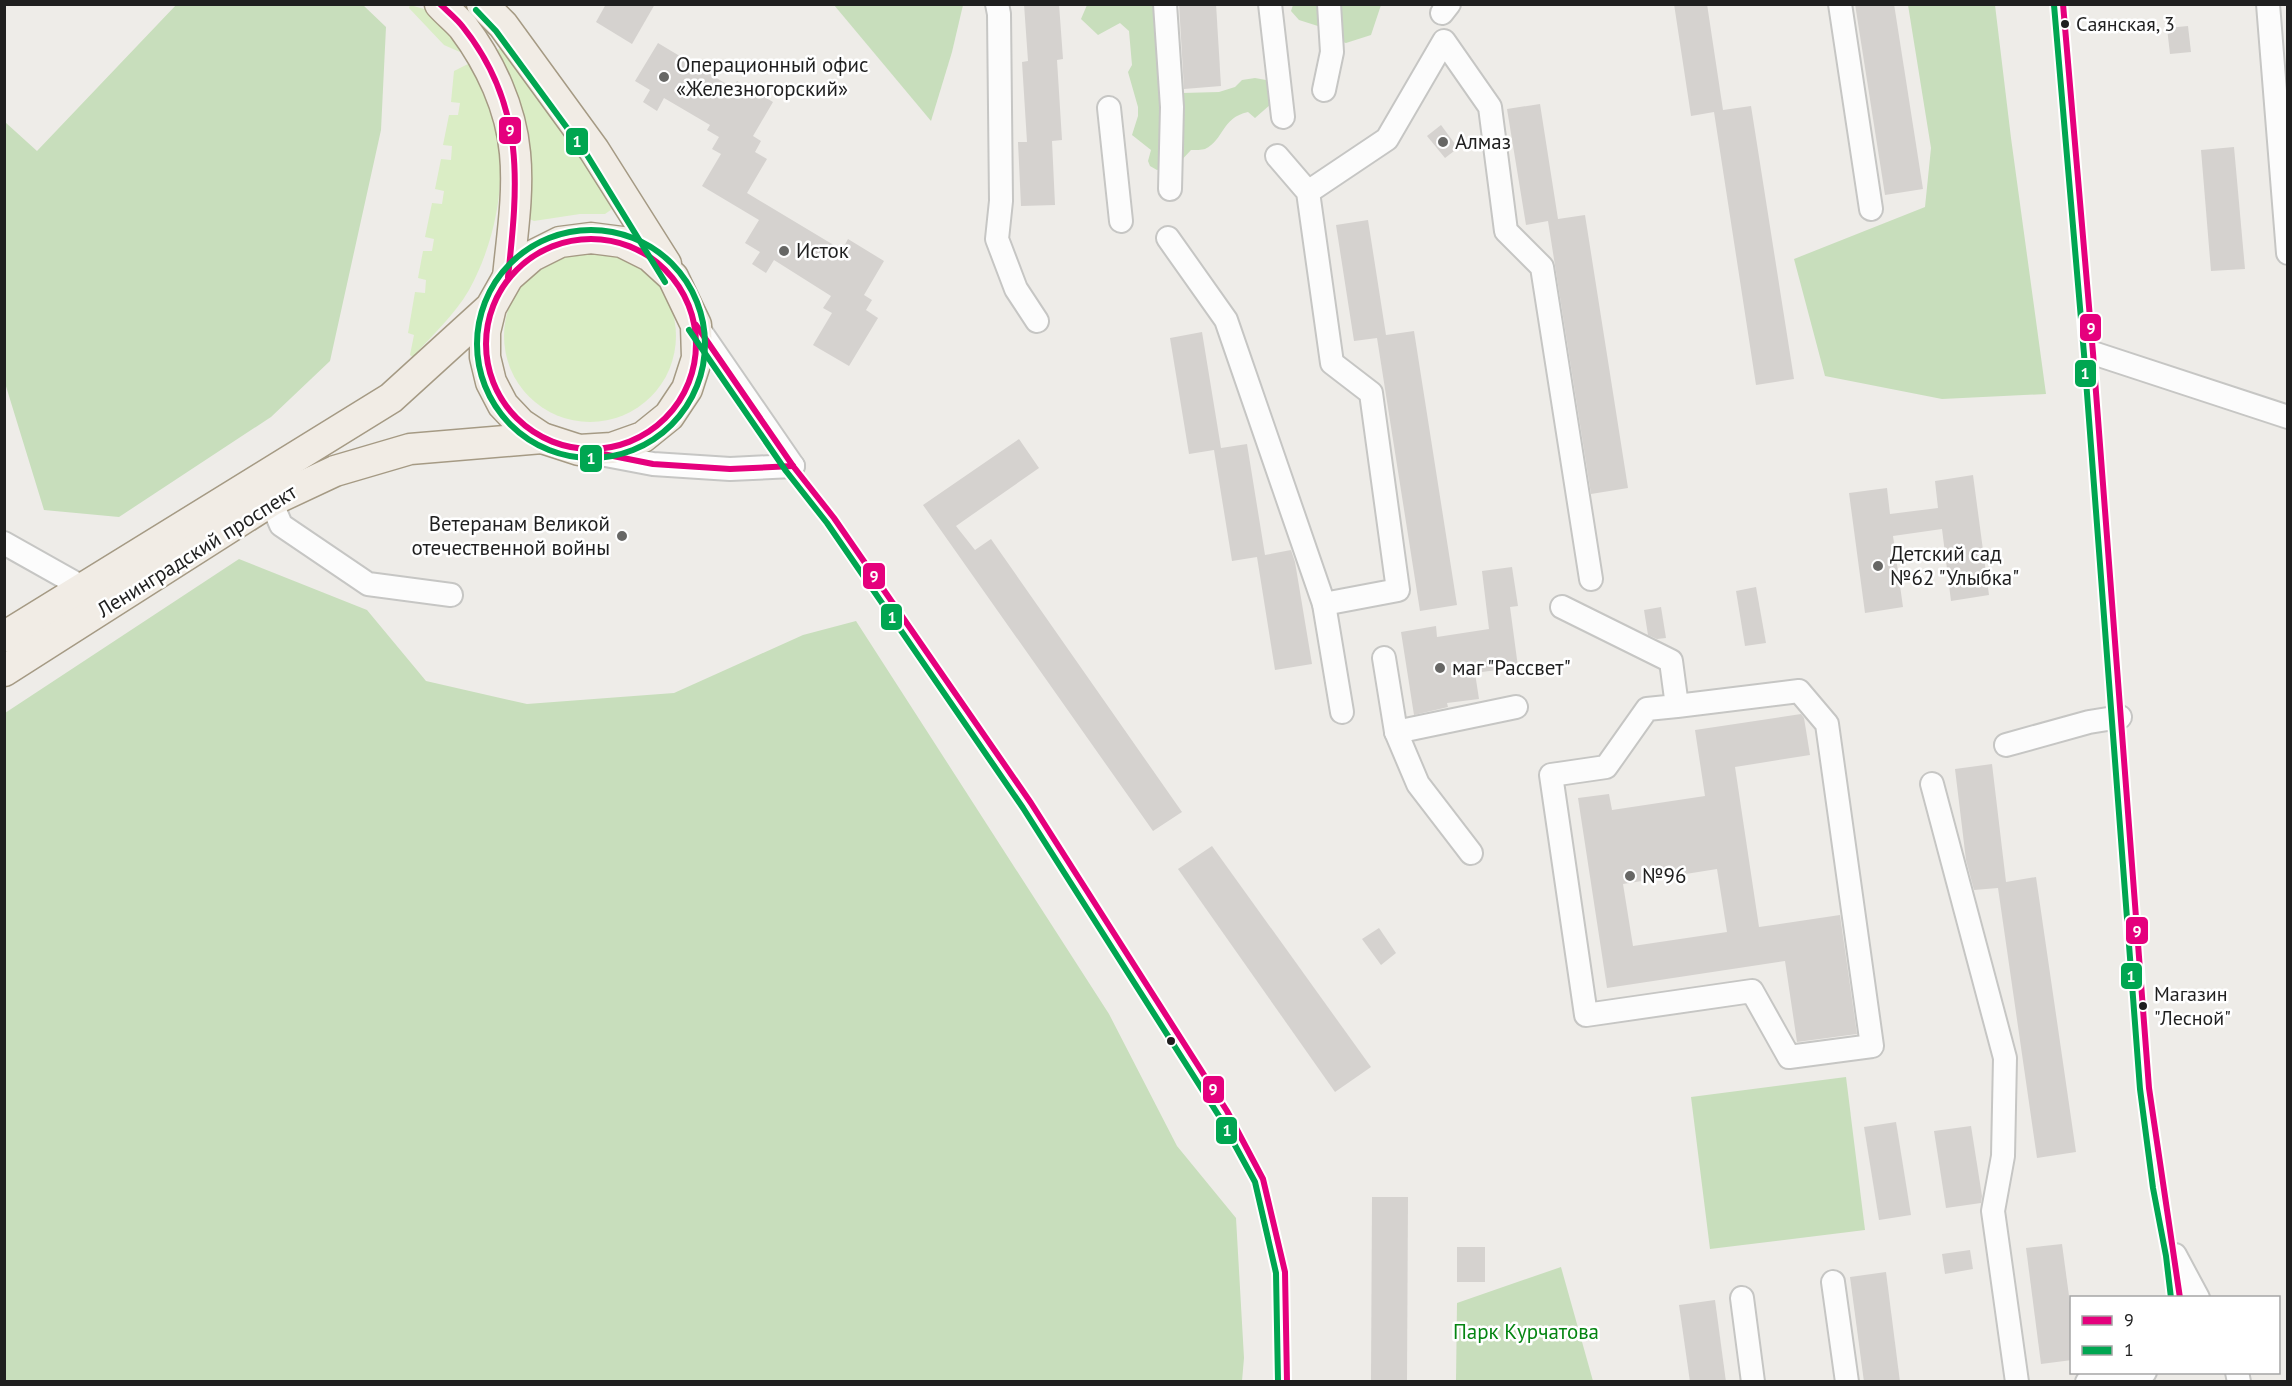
<svg xmlns="http://www.w3.org/2000/svg" width="2292" height="1386" viewBox="0 0 2292 1386" font-family="'PT Sans',sans-serif">
	<style>
		.grass { fill: #daedc5 }
		.forest { fill: #c8debc }
		.building { fill: #d5d2cf; fill-rule: evenodd }
		.lines { fill: none; stroke-linecap: round; stroke-linejoin: round }
		.minor-casing { stroke: #c6c6c4; stroke-width: 26 }
		.major-casing { stroke: #a59a84; stroke-width: 33 }
		.minor { stroke: #fcfcfc; stroke-width: 22 }
		.major { stroke: #f1ece5; stroke-width: 30 }
		.bus-1-casing { stroke: #fff; stroke-width: 10 }
		.bus-2-casing { stroke: #fff; stroke-width: 10 }
		.bus-1 { stroke: #e5007d; stroke-width: 6 }
		.bus-2 { stroke: #00a651; stroke-width: 6 }
		.bus-dot { fill: #1f1f1f; stroke: #fff; stroke-width: 2 }
		.poi-dot { fill: #676765; stroke: #fff; stroke-width: 2 }
		.labels { text-anchor: middle; stroke-width: 5; stroke-linejoin: round; paint-order: stroke }
		.bus-label { font-size: 20px; fill: #1f1f1f; stroke: #fff; text-anchor: start }
		.poi-label { font-size: 21px; fill: #1f1f1f; stroke: #fff; text-anchor: start }
		.street-label { font-size: 21px; fill: #1f1f1f; stroke: #fff }
		.park-label { font-size: 21px; fill: #058512; stroke: #fff }
		.line-badge { stroke: #fff; stroke-width: 2 }
		.badge-label { font-size: 16px; text-anchor: middle; font-weight: bold; fill: #fff }
	</style>
	<rect width="100%" height="100%" fill="#eeece8"/>
	<g class="grass">
		<polygon points="410,5 435,12 464,46 460,52 444,45 409,8"/>
		<polygon points="506,44 615,207 605,214 580,214 534,221 527,218 493,53"/>
		<path d="M468,64C517,127 505,225 469,290C454,316 432,335 413,357L410,355L414,335L408,333L415,292L425,293L426,280L418,278L423,251H432L434,239L425,237L432,203L442,204L444,191L435,189L441,159L451,160L452,146L443,145L449,115H458L460,103L451,102L454,71Z"/>
		<circle cx="590" cy="336" r="86"/>
	</g>
	<g class="forest">
		<polygon points="177,4 363,5 386,27 381,130 330,361 271,417 119,517 44,510 5,383 5,122 37,151"/>
		<polygon points="834,5 963,5 952,52 931,121"/>
		<path d="M1087,5H1172L1182,93L1219,92L1235,87L1242,80L1255,78L1266,80L1271,104L1255,118L1248,112C1221,118 1224,140 1205,149C1202,150 1195,150 1191,150L1177,165L1157,170L1150,166L1148,161L1151,150L1132,135L1138,116V107L1128,72L1132,65L1129,31L1120,23L1098,35L1081,19Z"/>
		<polygon points="1293,5 1381,5 1371,35 1346,43 1325,37 1321,27 1299,20 1291,11"/>
		<polygon points="1908,5 1995,5 2011,138 2046,394 1942,399 1825,376 1794,259 1925,207 1931,148"/>
		<polygon points="239,559 367,610 426,681 527,704 674,693 803,635 856,621 1109,1014 1177,1146 1236,1218 1244,1358 1242,1381 5,1381 5,713"/>
		<polygon points="1846,1077 1865,1230 1710,1249 1691,1097"/>
		<polygon points="1561,1267 1593,1381 1456,1381 1457,1303"/>
	</g>
	<g class="building">
		<polygon points="606,4 655,4 632,44 596,22"/>
		<polygon points="1024,4 1059,4 1063,59 1057,60 1062,140 1052,141 1055,205 1021,206 1018,142 1027,142 1022,62 1028,61"/>
		<polygon points="1179,4 1216,4 1221,86 1184,89"/>
		<polygon points="1674,4 1707,4 1723,110 1751,106 1794,379 1756,385 1714,112 1691,116"/>
		<polygon points="1855,4 1894,4 1923,189 1885,195"/>
		<polygon points="2188,26 2191,52 2170,54 2167,28"/>
		<polygon points="658,43 733,88 737,81 773,102 753,136 761,141 755,152 767,159 747,193 842,250 848,239 884,261 864,295 872,300 866,310 878,318 849,366 813,345 832,313 823,308 831,296 774,260 766,273 752,264 760,252 745,243 759,220 702,186 721,154 712,149 719,137 707,130 710,125 664,98 657,111 643,102 650,90 635,81"/>
		<polygon points="1540,104 1558,219 1585,215 1628,488 1591,494 1548,221 1526,225 1507,109"/>
		<polygon points="1441,125 1458,148 1445,158 1427,136"/>
		<polygon points="2234,147 2245,269 2211,271 2201,150"/>
		<polygon points="1368,220 1386,335 1414,331 1457,605 1420,611 1377,338 1354,341 1336,225"/>
		<polygon points="1202,332 1221,448 1247,444 1265,555 1291,550 1295,562 1312,664 1275,670 1257,557 1232,561 1214,450 1189,454 1170,338"/>
		<polygon points="1019,439 1039,468 956,526 975,550 991,539 1182,812 1153,831 923,505"/>
		<polygon points="1973,475 1989,595 1951,601 1942,529 1893,536 1903,607 1865,613 1849,493 1887,488 1890,514 1938,508 1935,481"/>
		<polygon points="1512,567 1518,606 1510,607 1518,667 1475,673 1479,699 1447,703 1448,707 1414,715 1401,632 1436,626 1437,637 1489,629 1482,571"/>
		<polygon points="1756,587 1766,643 1745,646 1736,591"/>
		<polygon points="1661,607 1666,638 1657,639 1648,635 1644,610"/>
		<path d="M1801,714L1804,718L1810,755L1735,767L1759,927L1840,915L1857,1034L1797,1042L1785,961L1607,988L1578,798L1609,794L1612,810L1705,796L1695,730ZM1717,869L1727,932L1633,946L1623,884Z"/>
		<polygon points="1992,764 2006,882 2036,877 2076,1152 2037,1158 1998,888 1974,890 1966,860 1955,769"/>
		<polygon points="1212,846 1371,1067 1335,1092 1178,869"/>
		<polygon points="1379,928 1396,953 1381,965 1362,939"/>
		<polygon points="1896,1122 1911,1215 1879,1220 1864,1127"/>
		<polygon points="1971,1126 1982,1196 1981,1203 1946,1208 1934,1131"/>
		<polygon points="1372,1197 1408,1197 1407,1382 1371,1382"/>
		<polygon points="2062,1244 2072,1318 2072,1360 2041,1364 2026,1248"/>
		<rect x="1457" y="1247" width="28" height="35"/>
		<polygon points="1970,1250 1973,1269 1945,1274 1942,1254"/>
		<polygon points="1886,1272 1900,1382 1864,1382 1850,1277"/>
		<polygon points="1715,1300 1726,1382 1690,1382 1679,1305"/>
	</g>
	<g class="lines">
		<g class="minor-casing">
			<g id="minor">
				<polyline points="997,4 999,14 1001,201 997,239 1016,289 1037,321"/>
				<polyline points="1165,4 1172,107 1170,189"/>
				<polyline points="1270,4 1283,117"/>
				<polyline points="1840,4 1871,209"/>
				<polyline points="2268,4 2288,253"/>
				<polyline points="1442,13 1449,4"/>
				<polyline points="1324,90 1332,52 1329,4"/>
				<polyline points="1109,108 1121,221"/>
				<polyline points="1308,192 1387,139 1444,41 1490,107 1506,231 1542,267 1591,579"/>
				<polyline points="1168,238 1226,320 1324,604 1398,590 1371,393 1332,363 1308,192 1277,156"/>
				<polyline points="696,325 793,466"/>
				<polyline points="2093,353 2288,417"/>
				<polyline points="595,453 653,464 730,469 793,466"/>
				<polyline points="271,501 281,525 368,584 451,595"/>
				<polyline points="4,543 84,588"/>
				<polyline points="1324,604 1342,712"/>
				<polyline points="1562,607 1671,661 1677,706 1799,691 1827,724 1872,1046 1789,1057 1752,991 1586,1015 1551,775 1606,767 1647,709 1677,706"/>
				<polyline points="1384,658 1396,732 1418,784 1471,853"/>
				<polyline points="1396,732 1516,707"/>
				<polyline points="2006,745 2089,722 2120,717"/>
				<polyline points="1932,784 2005,1058 2003,1156 1993,1211 2017,1382"/>
				<polyline points="2175,1255 2198,1298"/>
				<polyline points="1833,1282 1847,1382"/>
				<polyline points="1742,1298 1753,1382"/>
				<polyline points="2237,1372 2239,1382"/>
				<polyline points="2087,1382 2145,1372"/>
			</g>
		</g>
		<g class="major-casing">
			<g id="major">
				<path d="M440,4C447,12 456,19 463,27C490,63 511,108 515,153C519,193 512,236 508,277"/>
				<polyline points="482,4 503,25 594,150 666,264"/>
				<polyline points="4,637 391,398 491,307 508,277 532,256 560,242 591,238 622,242 650,256 673,277 696,325 697,358 687,389 669,416 643,437 612,448 579,450 542,438 521,424 503,405 491,382 485,357 485,332 491,307"/>
				<polyline points="4,671 271,501 335,471 410,449 542,438"/>
			</g>
		</g>
		<use href="#minor" class="minor"/>
		<use href="#major" class="major"/>
		<g class="bus-1-casing">
			<g id="bus-1">
				<path d="M440,4C448,12 457,19 463,27C526,106 518,184 508,277"/>
				<polyline points="2063,4 2093,353 2149,1088 2180,1298"/>
				<circle cx="591" cy="344" r="105"/>
				<polyline points="696,325 793,466 834,518 1031,803 1227,1111 1263,1179 1285,1272 1287,1382"/>
				<polyline points="588,451 653,464 730,469 793,466"/>
			</g>
		</g>
		<g class="bus-2-casing">
			<g id="bus-2">
				<polyline points="2054,5 2084,354 2140,1089 2153,1188 2166,1256 2171,1298"/>
				<polyline points="476,10 496,31 587,155 665,282"/>
				<circle cx="591" cy="344" r="114"/>
				<polyline points="689,330 786,471 827,523 1023,808 1219,1116 1255,1182 1276,1273 1278,1382"/>
			</g>
		</g>
		<use href="#bus-1" class="bus-1"/>
		<use href="#bus-2" class="bus-2"/>
	</g>
	<g class="bus-dot">
		<circle cx="2065" cy="24" r="5"/>
		<circle cx="2143" cy="1006" r="5"/>
		<circle cx="1171" cy="1041" r="5"/>
	</g>
	<g class="poi-dot">
		<circle cx="664" cy="77" r="6"/>
		<circle cx="1443" cy="142" r="6"/>
		<circle cx="784" cy="251" r="6"/>
		<circle cx="622" cy="536" r="6"/>
		<circle cx="1878" cy="566" r="6"/>
		<circle cx="1440" cy="668" r="6"/>
		<circle cx="1630" cy="876" r="6"/>
	</g>
	<g class="labels">
		<g class="bus-label">
			<text x="2076" y="31">Саянская, 3</text>
			<text x="2154" y="1001">Магазин<tspan x="2154" dy="24">"Лесной"</tspan></text>
		</g>
		<g class="poi-label">
			<text x="676" y="72">Операционный офис<tspan x="676" dy="24">«Железногорский»</tspan></text>
			<text x="1455" y="149">Алмаз</text>
			<text x="796" y="258">Исток</text>
			<text x="610" y="531" text-anchor="end">Ветеранам Великой<tspan x="610" dy="24">отечественной войны</tspan></text>
			<text x="1890" y="561">Детский сад<tspan x="1890" dy="24">№62 "Улыбка"</tspan></text>
			<text x="1452" y="675">маг "Рассвет"</text>
			<text x="1642" y="883">№96</text>
		</g>
		<g class="street-label">
			<text transform="translate(197 551) rotate(-32)" y="7">Ленинградский проспект</text>
		</g>
		<g class="park-label">
			<text x="1526" y="1339">Парк Курчатова</text>
		</g>
	</g>
	<g class="line-badge">
		<rect x="498" y="116" width="24" height="29" rx="6" fill="#e5007d"/>
		<rect x="565" y="127" width="24" height="29" rx="6" fill="#00a651"/>
		<rect x="2079" y="313" width="23" height="29" rx="6" fill="#e5007d"/>
		<rect x="2074" y="359" width="23" height="29" rx="6" fill="#00a651"/>
		<rect x="579" y="444" width="24" height="29" rx="6" fill="#00a651"/>
		<rect x="862" y="562" width="24" height="28" rx="6" fill="#e5007d"/>
		<rect x="880" y="603" width="23" height="28" rx="6" fill="#00a651"/>
		<rect x="2125" y="916" width="24" height="29" rx="6" fill="#e5007d"/>
		<rect x="2120" y="962" width="23" height="28" rx="6" fill="#00a651"/>
		<rect x="1202" y="1075" width="23" height="29" rx="6" fill="#e5007d"/>
		<rect x="1215" y="1116" width="23" height="29" rx="6" fill="#00a651"/>
	</g>
	<g class="badge-label">
		<text x="510" y="136">9</text>
		<text x="577" y="147">1</text>
		<text x="2091" y="334">9</text>
		<text x="2085" y="379">1</text>
		<text x="591" y="464">1</text>
		<text x="874" y="582">9</text>
		<text x="892" y="623">1</text>
		<text x="2137" y="937">9</text>
		<text x="2131" y="982">1</text>
		<text x="1213" y="1095">9</text>
		<text x="1227" y="1136">1</text>
	</g>
	<rect width="2292" height="1386" fill="none" stroke="#1f1f1f" stroke-width="12"/>
	<rect x="2070" y="1296" width="210" height="78" fill="#ffffff" stroke="#a5a5a5" stroke-width="1.5"/>
	<rect x="2082" y="1316" width="30" height="9" fill="#e5007d" stroke="#a5a5a5" stroke-width="1.5"/>
	<text x="2124" y="1326" font-size="18" fill="#1f1f1f">9</text>
	<rect x="2082" y="1346" width="30" height="9" fill="#00a651" stroke="#a5a5a5" stroke-width="1.5"/>
	<text x="2124" y="1356" font-size="18" fill="#1f1f1f">1</text>
</svg>
